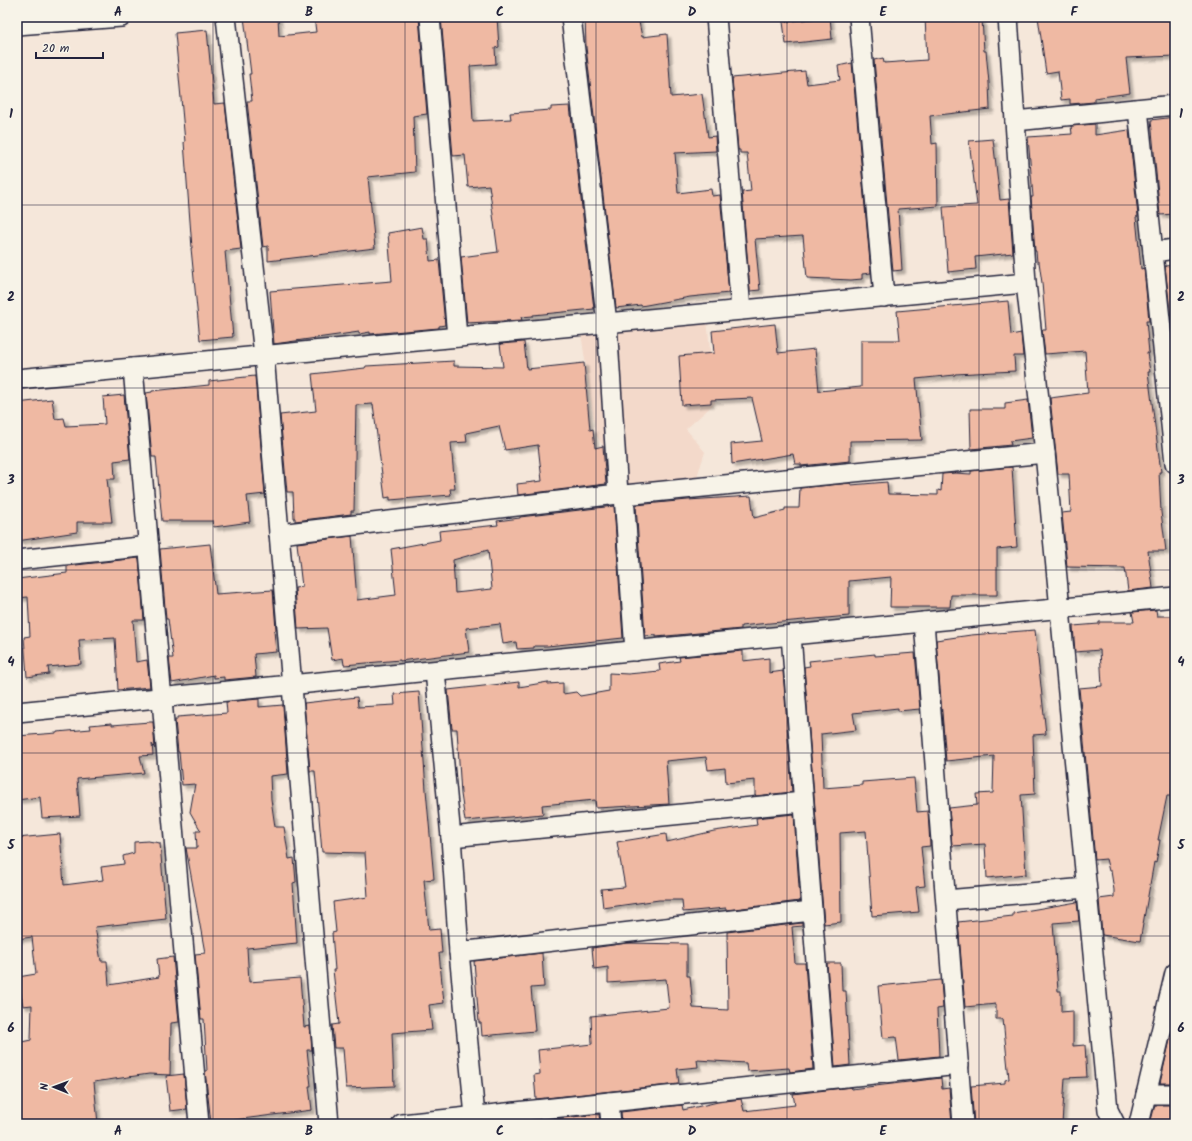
<svg xmlns="http://www.w3.org/2000/svg" width="1192" height="1141" viewBox="0 0 1192 1141" font-family="Kalam,sans-serif">
	<style>
		.built { fill: #f3d9ca }
		.building { fill: #efb9a3; stroke: #22223b; fill-rule: evenodd; filter: url(#shadow) }
		.lines { fill: none; stroke-linecap: round; stroke-linejoin: round }
		.minor-casing { stroke: #22223b; stroke-width: 22 }
		.minor { stroke: #f7f3e8; stroke-width: 19 }
		.grid { fill: none; stroke: #22223b; stroke-width: 1; stroke-opacity: 0.55 }
		.neatline { fill: none; stroke: #22223b; stroke-width: 1.5 }
		.grid-label { font-size: 13px; text-anchor: middle; font-weight: bold; fill: #22223b }
	</style>
	<defs>
		<filter id="shadow"><feDropShadow dx="3.5" dy="3.5" stdDeviation="1" flood-color="#0004"/></filter>
	</defs>
	<rect width="100%" height="100%" fill="#f5e7da"/>
	<filter id="ink" filterUnits="userSpaceOnUse"><feTurbulence type="fractalNoise" baseFrequency=".025" numOctaves="2"/><feDisplacementMap in="SourceGraphic" scale="8" xChannelSelector="R" yChannelSelector="G"/><feConvolveMatrix kernelMatrix="1 2 1 2 8 2 1 2 1" color-interpolation-filters="sRGB"/></filter>
	<g filter="url(#ink)">
		<polygon class="built" points="707,319 715,403 686,429 705,452 695,483 631,489 596,435 581,333"/>
		<g class="building">
			<polygon points="244,17 278,17 279,36 316,32 314,17 419,17 427,114 413,116 415,172 368,177 375,248 268,261 268,246 263,247 247,101 252,101 249,74 251,74"/>
			<polygon points="441,17 497,17 499,47 495,48 496,64 470,66 473,121 511,119 510,113 551,110 551,107 570,106 594,309 533,315 533,316 521,317 522,320 467,323 461,257 498,252 489,185 468,187 465,155 453,156"/>
			<polygon points="585,17 638,17 642,37 667,34 671,97 702,94 708,137 715,136 716,151 675,153 678,193 711,189 712,196 720,195 729,293 690,297 641,306 641,305 616,308 586,47"/>
			<polygon points="830,17 832,39 786,44 783,22"/>
			<polygon points="925,17 950,17 950,21 982,19 984,51 986,51 989,83 990,109 930,116 932,144 937,143 938,206 898,209 902,270 893,271 874,60 883,58 884,63 927,60"/>
			<polygon points="1038,17 1175,17 1175,56 1126,58 1130,93 1094,98 1094,102 1070,104 1070,99 1061,100 1058,71 1046,73"/>
			<polygon points="207,30 214,104 225,103 241,249 225,251 233,337 200,340 191,248 192,248 184,142 185,142 175,33"/>
			<polygon points="852,63 871,273 862,274 862,279 851,280 807,278 803,236 755,239 760,290 750,291 742,192 751,191 747,153 740,153 740,150 738,150 732,78 805,71 807,84 840,80 838,66"/>
			<polygon points="1175,117 1175,176 1173,176 1175,214 1160,215 1151,120"/>
			<polygon points="1095,124 1095,135 1129,130 1138,216 1136,217 1141,269 1144,268 1149,321 1146,321 1149,353 1147,353 1150,372 1148,372 1161,472 1159,472 1161,512 1166,551 1148,551 1153,588 1128,591 1125,568 1067,567 1062,513 1071,512 1069,474 1058,474 1050,398 1088,393 1085,351 1045,354 1042,330 1046,330 1042,283 1039,262 1037,262 1036,251 1035,251 1031,197 1033,197 1028,137 1072,134 1071,126"/>
			<polygon points="993,139 1000,200 1009,199 1013,253 975,257 976,269 948,272 943,207 977,205 969,141"/>
			<polygon points="422,227 424,239 428,239 430,261 439,260 445,325 439,326 439,328 370,334 370,332 359,334 359,332 274,344 270,291 392,281 388,233"/>
			<polygon points="1175,265 1175,318 1171,319 1165,266"/>
			<polygon points="1008,301 1011,335 1021,333 1023,356 1014,356 1015,371 955,374 955,375 916,379 922,440 850,441 850,461 801,466 801,464 795,464 793,454 732,464 731,444 762,441 752,398 711,400 711,403 682,405 679,356 714,353 712,331 775,324 778,353 815,349 819,391 861,387 861,340 900,340 897,311"/>
			<polygon points="524,342 527,369 584,363 590,430 593,429 595,448 603,446 606,484 518,495 517,484 542,481 538,445 505,450 499,426 466,433 467,442 451,443 455,489 450,489 451,495 390,500 390,497 385,498 373,404 356,405 354,511 351,511 351,514 295,521 295,518 294,518 293,492 287,492 280,415 316,411 312,374 365,368 366,366 454,361 454,366 503,367 500,344"/>
			<polygon points="255,376 265,494 247,496 250,522 214,527 213,521 162,521 156,457 152,457 146,393 152,392 152,391 209,385 209,381"/>
			<polygon points="124,395 130,459 114,461 115,479 107,479 112,522 77,522 77,532 17,541 17,403 52,399 55,419 64,418 66,426 105,424 103,397"/>
			<polygon points="1028,400 1032,438 1010,441 1011,445 971,449 970,409 1005,409 1005,403"/>
			<polygon points="1012,467 1017,547 997,549 997,595 951,595 950,607 890,607 891,577 849,581 849,616 759,624 741,626 741,629 656,637 656,635 645,636 636,505 688,500 751,496 754,518 785,510 785,508 799,508 800,488 851,483 851,485 887,482 888,494 938,495 938,490 941,491 942,474 955,473 971,474 971,471"/>
			<path d="M614,506L623,638L548,646H534V648L517,649L516,642L503,644L500,624L466,628L469,652L400,661V660L344,665L343,658L332,660L327,628L298,629L295,588L302,587L297,543L352,536L357,600L396,595L391,549L440,540L439,531L498,525L497,521L520,518V517ZM488,550L492,589L455,593L453,560Z"/>
			<polygon points="210,544 216,594 273,590 276,630 274,631 276,652 254,654 256,677 224,680 224,677 214,678 214,675 172,683 169,658 173,658 168,619 166,619 160,549"/>
			<polygon points="139,558 144,620 133,620 136,662 147,660 150,687 118,690 115,638 79,640 81,664 48,667 49,674 27,677 24,637 30,636 28,597 17,598 17,579 67,573 67,566"/>
			<polygon points="1156,610 1157,616 1175,616 1175,774 1171,796 1167,796 1158,840 1160,840 1156,863 1154,862 1140,941 1102,935 1099,899 1114,897 1114,890 1111,871 1109,871 1106,859 1095,860 1079,688 1102,686 1100,650 1075,652 1073,626 1099,624 1099,622 1134,622 1132,612"/>
			<polygon points="1035,630 1046,734 1033,735 1035,794 1021,795 1026,874 987,878 985,844 952,846 949,808 977,805 976,794 993,793 994,756 946,761 936,640 971,635"/>
			<polygon points="743,651 743,661 769,658 769,673 783,671 792,792 755,796 755,780 726,783 725,768 708,770 706,757 666,761 669,804 596,808 595,800 542,805 543,814 465,821 461,794 457,729 452,729 448,690 519,682 519,687 548,682 548,684 563,683 563,694 576,692 580,696 609,691 609,673 628,674 660,671 659,664 680,661 679,657"/>
			<polygon points="915,653 920,709 898,711 898,708 853,713 856,730 821,734 823,788 862,785 862,782 914,778 917,812 928,811 930,846 921,847 925,886 916,887 919,912 872,916 866,831 840,833 841,922 824,924 804,667 810,666 809,661 875,654 875,656"/>
			<polygon points="419,692 426,790 434,879 424,880 429,930 440,929 442,953 439,953 444,1003 429,1005 432,1030 392,1033 394,1086 346,1088 343,1048 334,1048 332,1025 339,1024 333,970 335,970 332,933 336,932 333,902 368,897 365,853 322,852 315,771 310,771 304,703 357,697 358,707 395,705 394,694"/>
			<polygon points="259,699 259,707 283,705 288,774 270,776 271,799 275,827 284,827 289,859 294,858 296,882 293,883 297,943 247,948 249,982 300,978 304,1027 310,1026 312,1050 307,1050 311,1086 309,1086 312,1110 211,1123 205,1071 207,1071 204,1019 201,1019 195,954 205,953 186,848 197,848 196,831 201,831 190,812 195,784 182,785 179,752 178,752 175,720 177,720 177,717 227,713 226,702"/>
			<polygon points="150,722 153,722 155,749 152,744 153,755 140,756 144,773 77,779 80,816 42,818 40,797 17,800 17,736 57,733 57,732 91,729 90,725 112,723 112,725"/>
			<polygon points="794,814 800,901 726,910 726,908 683,912 682,900 659,900 603,908 601,889 625,887 617,842 666,834 667,842 714,831 757,825 756,818"/>
			<polygon points="60,834 64,885 103,880 101,867 124,864 123,856 134,853 134,842 148,841 160,843 166,919 95,927 101,961 107,961 109,985 159,977 157,959 173,957 179,1022 171,1023 170,1075 149,1074 94,1082 98,1124 17,1124 17,1043 31,1040 32,1005 23,1006 18,977 36,974 32,937 17,939 17,838"/>
			<polygon points="1077,902 1079,921 1053,923 1058,991 1061,991 1061,1012 1073,1011 1073,1046 1085,1045 1087,1077 1065,1078 1062,1124 974,1124 971,1086 1005,1083 1005,1080 1009,1079 1003,1019 996,1019 996,1004 965,1007 958,922 1013,916 1013,913"/>
			<polygon points="802,923 802,926 792,927 795,963 805,963 813,1069 790,1072 789,1068 747,1071 746,1063 697,1060 698,1067 677,1069 679,1084 536,1099 534,1075 540,1074 538,1050 592,1044 591,1016 669,1008 666,979 608,983 608,967 594,969 592,948 627,943 687,944 687,976 690,976 693,1008 728,1010 727,932"/>
			<polygon points="542,953 544,987 531,988 535,1031 482,1036 481,1023 479,1023 474,961"/>
			<polygon points="827,963 841,963 842,991 846,991 850,1065 835,1067"/>
			<polygon points="941,980 943,1008 937,1009 939,1056 899,1060 896,1037 883,1038 878,986"/>
			<polygon points="1173,1027 1175,1027 1175,1083 1160,1083"/>
			<polygon points="184,1074 187,1109 170,1111 166,1076"/>
			<polygon points="941,1078 942,1089 949,1088 952,1124 622,1124 621,1112 682,1105 683,1110 718,1102 741,1099 744,1111 795,1105 793,1094 851,1087 851,1089"/>
			<polygon points="1155,1105 1175,1105 1175,1124 1150,1124"/>
			<polygon points="599,1114 600,1124 538,1124 537,1121"/>
		</g>
		<g class="lines">
			<g class="minor-casing">
				<g id="minor">
					<polyline points="226,17 264,355 329,1124"/>
					<polyline points="430,17 457,337"/>
					<polyline points="571,17 607,323 618,494 624,495 635,651"/>
					<polyline points="716,17 741,310"/>
					<polyline points="859,17 884,297"/>
					<polyline points="1008,17 1026,283 1045,453 1108,1110 1115,1124"/>
					<polyline points="17,25 121,17"/>
					<polyline points="1138,109 1175,463"/>
					<polyline points="1015,121 1175,105"/>
					<polyline points="1153,252 1175,249"/>
					<polyline points="133,368 199,1124"/>
					<polyline points="17,379 1026,283"/>
					<polyline points="624,495 1045,453"/>
					<polyline points="279,534 618,494"/>
					<polyline points="17,560 149,546"/>
					<polyline points="924,622 963,1124"/>
					<polyline points="791,635 825,1079"/>
					<polyline points="435,671 451,837 459,952 475,1116"/>
					<polyline points="17,712 1175,597"/>
					<polyline points="451,837 803,802"/>
					<polyline points="946,900 1086,888"/>
					<polyline points="459,952 811,911"/>
					<polyline points="1146,1094 1175,1094"/>
					<polyline points="609,1102 611,1124"/>
					<polyline points="402,1124 959,1065"/>
					<polyline points="1139,1124 1175,973"/>
				</g>
			</g>
			<use href="#minor" class="minor"/>
		</g>
	</g>
	<path class="grid" d="M213,17V1124M405,17V1124M596,17V1124M787,17V1124M979,17V1124M17,205H1175M17,388H1175M17,570H1175M17,753H1175M17,936H1175"/>
	<rect width="1192" height="1141" fill="none" stroke="#f7f3e8" stroke-width="44"/>
	<g transform="translate(54 1087) rotate(271)" stroke="#f7f3e8" stroke-width="3" paint-order="stroke">
	<path d="M0-3L7 15L0 10L-7 15Z" fill="#22223b"/>
	<text y="-6" font-size="11" font-weight="bold" text-anchor="middle" fill="#22223b">N</text>
	</g>
	<path d="M36 52v6h67v-6" fill="none" stroke="#22223b" stroke-width="2"/>
	<text x="42" y="52" font-size="12" fill="#22223b" stroke="#f7f3e8" stroke-width="3" paint-order="stroke">20 m</text>
	<rect x="22" y="22" width="1148" height="1097" class="neatline"/>
	<g class="grid-label">
		<text x="118" y="16">A</text>
		<text x="309" y="16">B</text>
		<text x="500" y="16">C</text>
		<text x="692" y="16">D</text>
		<text x="883" y="16">E</text>
		<text x="1074" y="16">F</text>
		<text x="11" y="118">1</text>
		<text x="1181" y="118">1</text>
		<text x="11" y="301">2</text>
		<text x="1181" y="301">2</text>
		<text x="11" y="484">3</text>
		<text x="1181" y="484">3</text>
		<text x="11" y="666">4</text>
		<text x="1181" y="666">4</text>
		<text x="11" y="849">5</text>
		<text x="1181" y="849">5</text>
		<text x="11" y="1032">6</text>
		<text x="1181" y="1032">6</text>
		<text x="118" y="1135">A</text>
		<text x="309" y="1135">B</text>
		<text x="500" y="1135">C</text>
		<text x="692" y="1135">D</text>
		<text x="883" y="1135">E</text>
		<text x="1074" y="1135">F</text>
	</g>
</svg>
